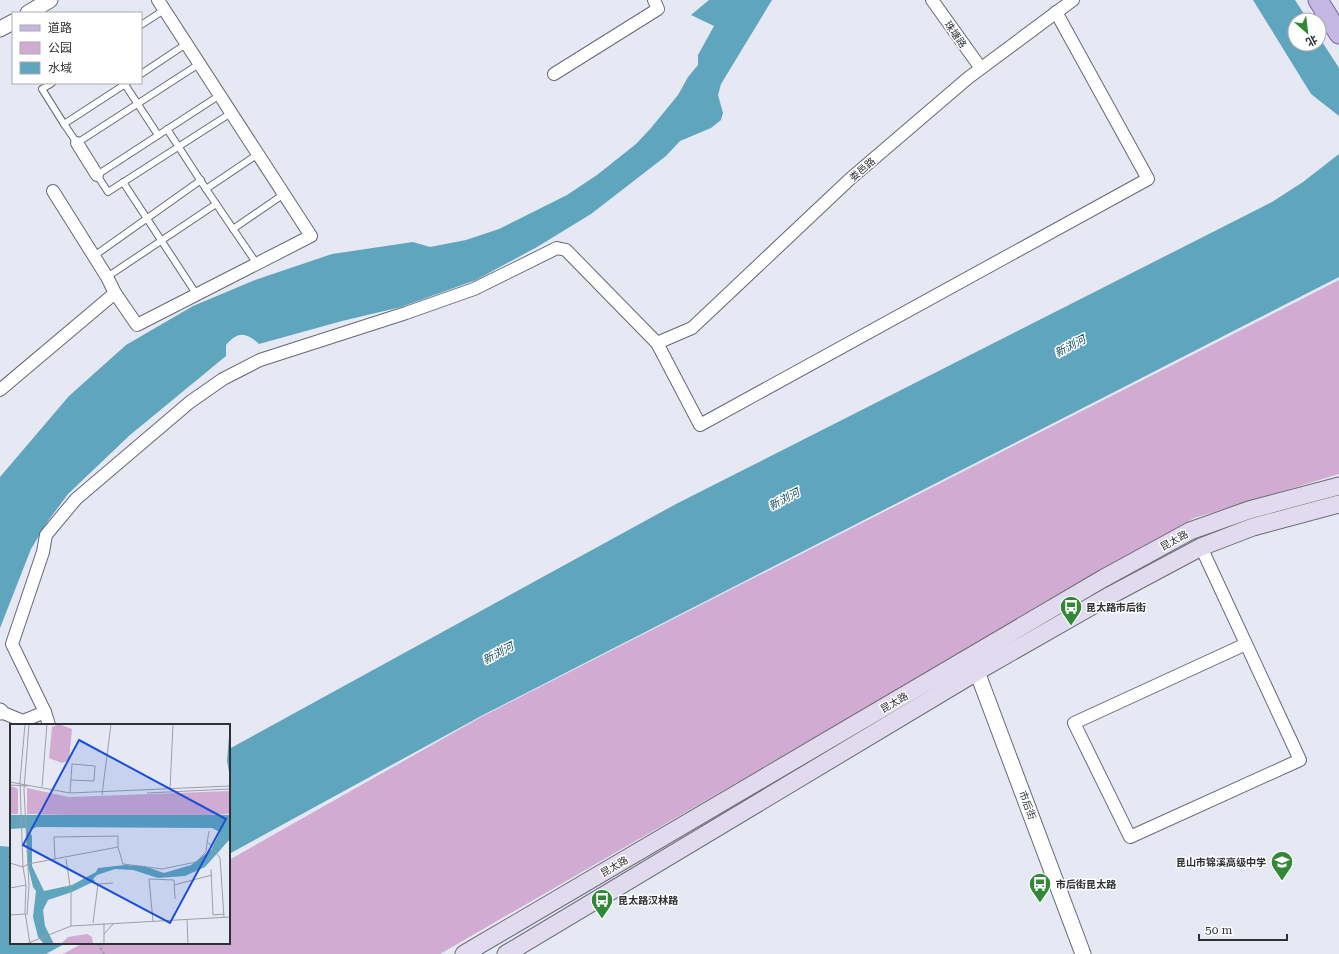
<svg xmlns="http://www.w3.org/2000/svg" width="1339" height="954" viewBox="0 0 1339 954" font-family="'Roboto Serif','Noto Sans SC',serif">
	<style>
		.green { fill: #d1abd2 }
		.water { fill: #5ea5bd }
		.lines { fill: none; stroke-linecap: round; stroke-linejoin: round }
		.service-casing { stroke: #666972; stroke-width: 8 }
		.minor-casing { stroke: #666972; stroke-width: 14 }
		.tertiary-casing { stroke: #666972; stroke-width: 17 }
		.secondary-casing { stroke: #666972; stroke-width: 19 }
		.primary-casing { stroke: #786898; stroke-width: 21 }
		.path { stroke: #9c9ea6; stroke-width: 2; stroke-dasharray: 3 2; stroke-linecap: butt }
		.service { stroke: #fff; stroke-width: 6 }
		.minor { stroke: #fff; stroke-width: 12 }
		.tertiary { stroke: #fff; stroke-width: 15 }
		.secondary { stroke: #e2dbf0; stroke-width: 17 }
		.primary { stroke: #c5b6e2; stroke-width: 19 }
		.labels { text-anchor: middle; stroke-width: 3; stroke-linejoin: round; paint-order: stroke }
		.street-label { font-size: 10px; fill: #2f3034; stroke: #fff }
		.poi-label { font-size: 10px; font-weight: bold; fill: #2f3034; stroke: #fff; text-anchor: start }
		.water-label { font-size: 11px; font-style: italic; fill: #0f4c5e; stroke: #fff }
		.inset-river { fill: none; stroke: #5ea5bd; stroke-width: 2 }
		.inset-road { fill: none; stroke: #9d9fa7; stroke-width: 1 }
		.view { fill: #1d4ed8; fill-opacity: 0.15; stroke: #1d4ed8; stroke-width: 2 }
		.inset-edge { fill: none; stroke: #2f3034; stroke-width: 2 }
	</style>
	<rect width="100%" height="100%" fill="#e6e9f4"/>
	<polygon class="green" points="1339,280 1339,474 1194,518 440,954 63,954 83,943 229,943 229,860 483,716"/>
	<g class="water">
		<path d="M709,0H772L721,84L718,95L723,113L721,120L711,128L680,141L666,156L591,214L537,247L476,280L401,307L342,321L259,344C246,332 238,331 226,345V356L130,435L68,494L48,521L31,549L0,628V477L69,396L126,345L193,306L255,280L332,254L413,242L430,247L466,240L499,229L567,195L597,175L636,144L651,128L678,95L688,77L698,65V55L714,26L691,15Z"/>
		<polygon points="1253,0 1295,0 1308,20 1295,20 1295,44 1319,44 1319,37 1339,68 1339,116 1311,94"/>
		<polygon points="1339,154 1339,277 483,715 229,854 229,749 676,504 1272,202 1303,182"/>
		<polygon points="0,846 11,847 11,943 66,943 46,954 0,954"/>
	</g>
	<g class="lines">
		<g class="service-casing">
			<g id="service">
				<polyline points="141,25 164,10"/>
				<polyline points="141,74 186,44"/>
				<polyline points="52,83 42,89 64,124"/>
				<polyline points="124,83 158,135"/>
				<polyline points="127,83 64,124 77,143 199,64"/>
				<polyline points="220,95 97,175 108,192 231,113"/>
				<polyline points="167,129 206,189 258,154"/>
				<polyline points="123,182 197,295"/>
				<polyline points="206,189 257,264"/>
				<polyline points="233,229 284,194"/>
				<polyline points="94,256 201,180"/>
				<polyline points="107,277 216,204"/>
			</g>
		</g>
		<g class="minor-casing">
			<g id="minor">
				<polyline points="932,0 980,67"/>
				<polyline points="554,74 658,9 654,0"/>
				<polyline points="77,143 97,175"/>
				<polyline points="53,191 107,277 115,293 137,325 311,236 158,0"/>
				<polyline points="657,343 692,328 850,179 968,78 1073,0"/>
				<polyline points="0,390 115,293"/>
				<polyline points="1201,547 1300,760 1130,837 1074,723 1246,644"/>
				<polyline points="1,712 23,721 45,712 49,725"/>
				<polyline points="45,712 12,644 43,552 46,535 76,499 190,402 223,379 260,360 406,313 474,289 557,248 566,250 657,343 700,425 1148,179 1056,12"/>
			</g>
		</g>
		<g class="tertiary-casing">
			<g id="tertiary">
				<polyline points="28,13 50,0"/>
				<polyline points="0,29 13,22"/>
				<polyline points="973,661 1083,954"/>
				<polyline points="0,711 1,712"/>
			</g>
		</g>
		<g class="secondary-casing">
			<g id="secondary">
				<polyline points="464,954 1104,578 1190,531 1249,510 1339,486"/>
				<polyline points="506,954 978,671 1111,595 1201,547 1253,527 1339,504"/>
			</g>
		</g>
		<g class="primary-casing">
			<polyline id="primary" points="1318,0 1339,34"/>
		</g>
		<polyline class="path" points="98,943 104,954"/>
		<use href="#service" class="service"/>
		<use href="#minor" class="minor"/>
		<use href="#tertiary" class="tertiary"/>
		<use href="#secondary" class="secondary"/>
		<use href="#primary" class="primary"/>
	</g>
	<defs>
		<g id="bus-pin" transform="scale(1.15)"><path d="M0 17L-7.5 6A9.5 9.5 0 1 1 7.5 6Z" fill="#318938" stroke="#fff"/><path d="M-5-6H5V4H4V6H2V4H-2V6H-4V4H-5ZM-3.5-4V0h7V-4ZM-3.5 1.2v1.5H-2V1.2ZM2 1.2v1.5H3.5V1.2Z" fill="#fff"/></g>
		<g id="school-pin" transform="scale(1.15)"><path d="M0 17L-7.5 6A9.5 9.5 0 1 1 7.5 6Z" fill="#318938" stroke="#fff"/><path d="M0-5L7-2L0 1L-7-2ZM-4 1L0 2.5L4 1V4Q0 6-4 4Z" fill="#fff"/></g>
	</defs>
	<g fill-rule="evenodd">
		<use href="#bus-pin" x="1071" y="607"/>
		<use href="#school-pin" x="1282" y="862"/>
		<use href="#bus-pin" x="1040" y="884"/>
		<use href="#bus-pin" x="602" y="900"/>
	</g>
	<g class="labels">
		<g class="street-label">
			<text transform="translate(956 34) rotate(55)" y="4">珠塘路</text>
			<text transform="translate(862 169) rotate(-41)" y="4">娄邑路</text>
			<text transform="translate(1174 540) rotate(-29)" y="4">昆太路</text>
			<text transform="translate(894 702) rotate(-30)" y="4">昆太路</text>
			<text transform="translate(1028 805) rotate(70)" y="4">市后街</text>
			<text transform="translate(614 866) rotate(-30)" y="4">昆太路</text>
		</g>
		<g class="poi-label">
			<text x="1086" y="611">昆太路市后街</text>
			<text x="1266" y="866" text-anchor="end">昆山市锦溪高级中学</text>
			<text x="1056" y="888">市后街昆太路</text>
			<text x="618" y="904">昆太路汉林路</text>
		</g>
		<g class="water-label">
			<text transform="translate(1070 346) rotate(-28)" y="4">新浏河</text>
			<text transform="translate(784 499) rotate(-28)" y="4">新浏河</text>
			<text transform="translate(498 653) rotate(-28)" y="4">新浏河</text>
		</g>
	</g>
	<g transform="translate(10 724)">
		<rect width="220" height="220" fill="#e6e9f4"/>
		<path d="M49,0L62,5L59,36L52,39L39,34L42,3ZM0,62L7,64L8,68V90H0ZM17,64L59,73L220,67V90L149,93L17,90ZM77,210L82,213L83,220H51L58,213Z" fill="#d1abd2"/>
		<path d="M0,91H220V115L195,143L175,152L148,154L123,146L105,145L87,151L83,155L85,157L62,168L38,176L33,186L35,202L44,220H34L28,213L23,193L26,167L23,163L18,142L16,104L0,105ZM27,103L202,104L210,108L201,126L181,141L154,149L134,142L115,141L88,144L86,148L62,161L34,167L22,142V112L19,106Z" fill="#5ea5bd" fill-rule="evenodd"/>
		<path class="inset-river" d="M220,12L218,37L220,48"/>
		<path class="inset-road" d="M15,0L10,58L13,143L16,161L15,188L20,220M0,58L60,69L220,62M0,61L18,62M32,63L37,0M160,66L163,0M60,69L62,40L85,42L84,57L61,56M137,69L220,65M92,71L101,0M199,107L197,119H199L210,134L214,193M56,135L61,169V202M45,136L44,113L108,112V123L113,140L152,145L186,138L196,128L197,119M0,139L13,143L18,140L108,123M201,145L203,191L214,190M164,161L202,151M0,164L16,161M0,191L15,190M17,191L19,161L14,66L19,0M177,195L178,220M143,197L139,155L164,156L165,175M83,199L88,160L103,159M94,199V220M94,210L104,199M16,220L61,202L220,193"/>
		<path class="view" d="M69,16L216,95L160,199L13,121Z"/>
		<rect width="220" height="220" class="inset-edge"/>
	</g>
	<rect x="12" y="12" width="130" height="72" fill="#ffffff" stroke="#acacae"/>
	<rect x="20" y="25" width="20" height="6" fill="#c5b6e2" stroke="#acacae"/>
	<text x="48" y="32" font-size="12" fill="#2f3034">道路</text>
	<rect x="20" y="42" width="20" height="12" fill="#d1abd2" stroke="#acacae"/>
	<text x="48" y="52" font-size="12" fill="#2f3034">公园</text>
	<rect x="20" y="62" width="20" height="12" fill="#5ea5bd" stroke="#acacae"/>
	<text x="48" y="72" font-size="12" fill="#2f3034">水域</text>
	<g transform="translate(1307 32) rotate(152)"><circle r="19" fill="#ffffff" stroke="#acacae"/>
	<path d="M0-3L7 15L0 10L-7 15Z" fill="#318938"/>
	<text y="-6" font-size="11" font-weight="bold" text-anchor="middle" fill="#2f3034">北</text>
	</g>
	<path d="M1199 934v6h88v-6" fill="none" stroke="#2f3034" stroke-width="2"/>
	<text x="1205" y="934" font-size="12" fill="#2f3034" stroke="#ffffff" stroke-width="3" paint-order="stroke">50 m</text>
</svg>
